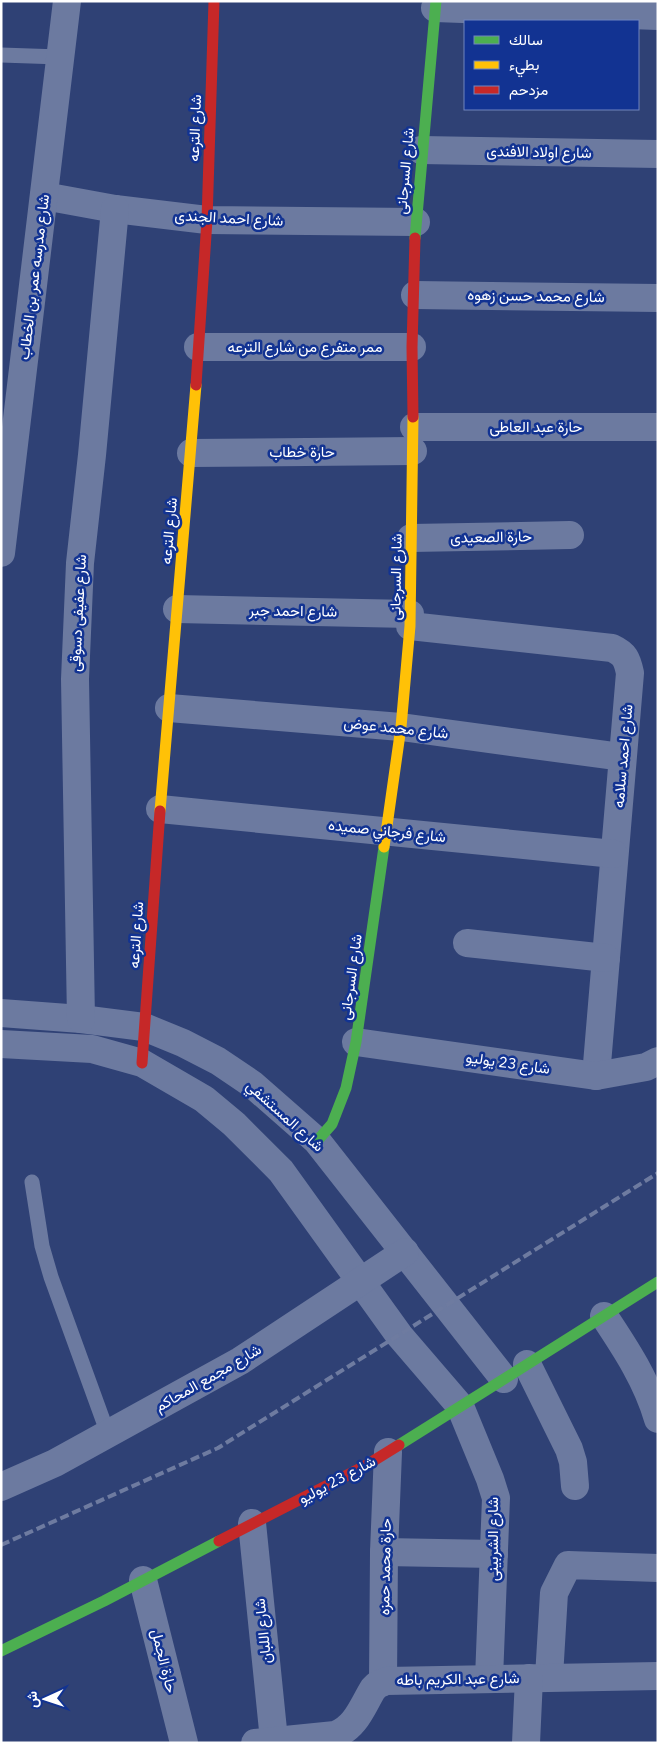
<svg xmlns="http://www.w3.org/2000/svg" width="659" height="1744" viewBox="0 0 659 1744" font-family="'IBM Plex Sans',Vazirmatn,sans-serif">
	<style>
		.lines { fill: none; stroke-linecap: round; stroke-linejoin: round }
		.lane { stroke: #6c7aa0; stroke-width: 15 }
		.street { stroke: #6c7aa0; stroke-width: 28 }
		.fast { stroke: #4caf50; stroke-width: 11 }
		.slow { stroke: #ffc107; stroke-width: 11 }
		.jam { stroke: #c62828; stroke-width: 11 }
		.rail { stroke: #6e7ba0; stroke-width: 4; stroke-dasharray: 9 4; stroke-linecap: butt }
		.labels { text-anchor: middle; stroke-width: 5; stroke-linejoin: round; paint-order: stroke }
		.street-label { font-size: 15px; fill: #fff; stroke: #123392 }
	</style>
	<rect width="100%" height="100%" fill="#2f4175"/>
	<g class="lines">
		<g class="lane">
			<polyline points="1,55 60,57"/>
			<polyline points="32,1182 42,1246 51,1277 108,1434"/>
		</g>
		<g class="street">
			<polyline points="435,8 658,16"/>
			<polyline points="421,150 658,154"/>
			<polyline points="44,196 115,209 207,220 416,222"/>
			<polyline points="415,295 658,298"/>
			<polyline points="198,347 412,347"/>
			<polyline points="414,427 658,427"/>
			<polyline points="191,453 413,451"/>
			<polyline points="411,538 570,535"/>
			<polyline points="1,553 67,1"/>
			<polyline points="177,609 410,614"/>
			<path d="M410,626L612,648C625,654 627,659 630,673L596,1076"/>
			<polyline points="169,708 401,727 622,757"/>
			<polyline points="160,809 614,854"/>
			<polyline points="467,943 606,958"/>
			<polyline points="1,1013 81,1019 144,1027 183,1043 218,1061 252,1084 317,1141 504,1379"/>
			<polyline points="81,1019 75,679 80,563 92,455 115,209"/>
			<polyline points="356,1042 596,1076 646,1067 658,1061"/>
			<polyline points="1,1044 92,1049 142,1063 204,1099 234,1124 281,1171 399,1335 460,1406 490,1479 496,1498 489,1679"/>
			<path d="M604,1316C626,1349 647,1381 658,1419"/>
			<polyline points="527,1364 569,1449 573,1462 575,1486"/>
			<polyline points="1,1487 55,1463 240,1361 405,1252"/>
			<polyline points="252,1523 274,1740"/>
			<polyline points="384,1552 494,1554"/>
			<polyline points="143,1580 184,1743"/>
			<polyline points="549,1677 554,1593 568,1565 658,1568"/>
			<polyline points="383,1682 384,1552 388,1452"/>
			<path d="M255,1743L335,1735C356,1727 362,1707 373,1689L377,1685L386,1681L658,1676"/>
			<polyline points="526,1743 529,1678"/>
		</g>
		<g class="fast">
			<polyline points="415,238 436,1"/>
			<polyline points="317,1141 332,1124 346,1088 356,1042 384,847"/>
			<polyline points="399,1445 658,1282"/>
			<polyline points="1,1651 104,1601 219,1541"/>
		</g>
		<g class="slow">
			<polyline points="160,811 196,385"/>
			<polyline points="384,847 401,727 410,626 413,417"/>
		</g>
		<g class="jam">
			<polyline points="196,385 207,220 214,1"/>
			<polyline points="413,417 412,347 415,238"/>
			<polyline points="142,1063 160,811"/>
			<polyline points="219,1541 365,1466 399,1445"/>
		</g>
		<polyline class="rail" points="1,1545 218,1448 658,1173"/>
	</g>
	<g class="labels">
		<g class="street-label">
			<text transform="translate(195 128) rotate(-88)" y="5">شارع الترعه</text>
			<text transform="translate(539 152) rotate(1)" y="5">شارع اولاد الافندى</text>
			<text transform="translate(405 171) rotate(-85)" y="5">شارع السرجانى</text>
			<text transform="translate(229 218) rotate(3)" y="5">شارع احمد الجندى</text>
			<text transform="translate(34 277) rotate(-83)" y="5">شارع مدرسه عمر بن الخطاب</text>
			<text transform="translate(536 296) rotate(1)" y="5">شارع محمد حسن زهوه</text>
			<text x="305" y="352">ممر متفرع من شارع الترعه</text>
			<text x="536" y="432">حارة عبد العاطى</text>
			<text x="302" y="457">حارة خطاب</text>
			<text transform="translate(169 531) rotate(-85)" y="5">شارع الترعه</text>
			<text transform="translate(491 537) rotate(-1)" y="5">حارة الصعيدى</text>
			<text transform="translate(396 577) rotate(-89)" y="5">شارع السرجانى</text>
			<text transform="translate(293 611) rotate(1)" y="5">شارع احمد جبر</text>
			<text transform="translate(78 613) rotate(-87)" y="5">شارع عفيفى دسوقى</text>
			<text transform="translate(396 728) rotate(6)" y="5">شارع محمد عوض</text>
			<text transform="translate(623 756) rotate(-85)" y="5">شارع احمد سلامه</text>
			<text transform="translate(387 831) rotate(6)" y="5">شارع فرجاني صميده</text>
			<text transform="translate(136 935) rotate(-86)" y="5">شارع الترعه</text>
			<text transform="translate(351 977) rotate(-82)" y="5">شارع السرجانى</text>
			<text transform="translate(508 1063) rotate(8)" y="5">شارع 23 يوليو</text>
			<text transform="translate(285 1116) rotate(42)" y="5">شارع المستشفي</text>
			<text transform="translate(208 1378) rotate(-30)" y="5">شارع مجمع المحاكم</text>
			<text transform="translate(337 1480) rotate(-28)" y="5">شارع 23 يوليو</text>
			<text transform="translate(493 1539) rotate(-90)" y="5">شارع الشربينى</text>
			<text transform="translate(385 1567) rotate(-89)" y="5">حارة محمد حمزه</text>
			<text transform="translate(263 1631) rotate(-96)" y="5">شارع اللبان</text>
			<text transform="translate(164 1661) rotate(76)" y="5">حارة الجمل</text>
			<text transform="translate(458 1679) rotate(-1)" y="5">شارع عبد الكريم باطه</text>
		</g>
	</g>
	<rect width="659" height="1744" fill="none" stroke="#ffffff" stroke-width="5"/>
	<rect x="464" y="20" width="175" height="90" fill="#123392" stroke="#7185be"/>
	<rect x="474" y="36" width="25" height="8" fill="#4caf50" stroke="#7185be"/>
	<text x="509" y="45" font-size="15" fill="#ffffff">سالك</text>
	<rect x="474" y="61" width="25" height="8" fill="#ffc107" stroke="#7185be"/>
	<text x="509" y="70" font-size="15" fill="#ffffff">بطيء</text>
	<rect x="474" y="86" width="25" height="8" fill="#c62828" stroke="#7185be"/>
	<text x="509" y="95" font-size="15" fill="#ffffff">مزدحم</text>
	<g transform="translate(45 1699) rotate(267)" stroke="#123392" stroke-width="4" paint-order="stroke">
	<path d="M0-4L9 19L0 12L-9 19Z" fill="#ffffff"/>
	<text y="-8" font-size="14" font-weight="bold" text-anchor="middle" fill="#ffffff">ش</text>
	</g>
</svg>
